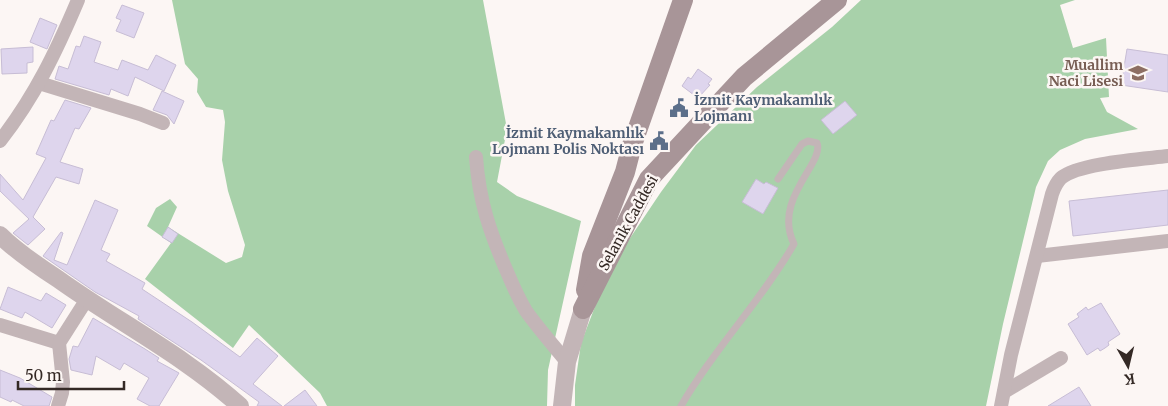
<svg xmlns="http://www.w3.org/2000/svg" width="1168" height="406" viewBox="0 0 1168 406" font-family="Merriweather,serif">
	<style>
		.forest { fill: #a8d1aa }
		.building { fill: #ded5ed; stroke: #c7bdd5 }
		.lines { fill: none; stroke-linecap: round; stroke-linejoin: round }
		.service { stroke: #c3b5b7; stroke-width: 7 }
		.minor { stroke: #c3b5b7; stroke-width: 14 }
		.tertiary { stroke: #c3b5b7; stroke-width: 18 }
		.secondary { stroke: #a89598; stroke-width: 20 }
		.labels { text-anchor: middle; stroke-width: 5; stroke-linejoin: round; paint-order: stroke }
		.education-label { font-size: 14px; font-weight: bold; fill: #785e54; stroke: #fcf6f4; text-anchor: end }
		.service-label { font-size: 14px; font-weight: bold; fill: #4e5e75; stroke: #fcf6f4; text-anchor: start }
		.street-label { font-size: 14px; fill: #342925; stroke: #fcf6f4 }
	</style>
	<rect width="100%" height="100%" fill="#fcf6f4"/>
	<g class="forest">
		<polygon points="172,0 483,0 507,129 497,182 517,196 581,221 548,370 547,406 327,406 320,393 249,325 233,348 145,279 171,243 147,226 156,208 170,199 177,207 168,227 226,263 242,257 245,245 228,191 222,160 225,122 223,110 206,107 197,92 198,79 185,64"/>
		<polygon points="861,0 1075,0 1060,5 1073,48 1106,38 1109,97 1100,98 1107,112 1138,129 1085,139 1060,150 1048,161 1036,187 1003,324 986,406 575,406 575,385 581,343 601,291 620,253 661,192 696,145 757,87 832,27"/>
	</g>
	<g class="building">
		<polygon points="122,5 144,13 134,38 116,31 121,20 116,18"/>
		<polygon points="40,18 57,25 47,49 30,42"/>
		<polygon points="84,36 101,42 94,62 118,70 122,60 148,70 156,55 176,65 164,91 135,77 128,96 111,89 109,95 55,79 59,66 68,69 76,46 80,47"/>
		<polygon points="33,47 33,62 27,63 27,73 2,74 1,49"/>
		<polygon points="1127,49 1168,55 1168,92 1121,85"/>
		<polygon points="698,69 712,79 708,84 710,85 698,98 682,86 688,77 691,79"/>
		<polygon points="162,91 184,101 174,124 167,115 153,110"/>
		<polygon points="65,100 91,108 79,129 75,128 60,162 83,169 79,184 56,177 33,217 45,229 28,245 13,233 29,219 0,191 0,174 23,200 46,158 36,154 51,120 54,121"/>
		<polygon points="845,101 857,115 833,134 821,120"/>
		<polygon points="756,179 764,184 766,182 778,188 763,214 742,202"/>
		<polygon points="1168,190 1168,225 1073,236 1069,201"/>
		<polygon points="95,200 118,210 101,250 110,254 106,261 145,283 142,289 192,322 240,357 257,338 278,356 253,384 282,406 257,406 259,402 201,360 138,319 139,316 95,292 43,256 61,232 63,233 54,260 67,265"/>
		<polygon points="168,227 178,234 172,243 162,237"/>
		<polygon points="8,287 41,301 46,293 66,305 52,328 25,312 22,318 0,309"/>
		<polygon points="1101,303 1120,334 1108,342 1109,345 1105,348 1100,351 1098,348 1087,355 1068,324 1079,317 1077,314 1086,307 1088,310"/>
		<polygon points="93,318 145,349 159,358 157,361 179,373 159,406 150,406 137,399 149,378 124,363 120,370 96,356 92,375 71,370 69,359 73,346 78,347"/>
		<polygon points="0,370 20,378 52,397 49,406 24,406 12,400 11,402 0,397"/>
		<polygon points="1079,387 1091,406 1048,406"/>
		<polygon points="305,390 317,406 284,406"/>
	</g>
	<g class="lines">
		<path class="service" d="M681,406C714,349 761,301 794,244C772,199 825,163 817,143L808,141L802,144L778,179"/>
		<g class="minor">
			<polyline points="39,83 140,114 163,123"/>
			<path d="M0,141C35,96 56,52 78,0"/>
			<path d="M476,157C479,201 490,233 508,274C513,286 519,299 526,311C539,329 553,345 567,362"/>
			<polyline points="1037,256 1168,241"/>
			<polyline points="0,325 59,343"/>
			<polyline points="1004,392 1061,358"/>
			<polyline points="58,406 62,393 63,382 59,343 87,299"/>
			<path d="M1001,406L1011,355L1052,194C1054,188 1057,182 1061,178C1078,163 1144,159 1168,156"/>
		</g>
		<g class="tertiary">
			<path d="M0,235C17,252 38,266 58,279C118,322 185,356 240,406"/>
			<polyline points="562,406 567,362 583,309"/>
		</g>
		<g class="secondary">
			<polyline points="586,290 592,256 625,172 632,145 683,0"/>
			<polyline points="583,309 649,179 744,77 837,0"/>
		</g>
	</g>
	<defs>
		<g id="school-bare" transform="scale(1.5)"><path d="M0-5L7-2L0 1L-7-2ZM-4 1L0 2.5L4 1V4Q0 6-4 4Z" fill="#8d6e63" stroke="#fcf6f4" stroke-width="2.5" paint-order="stroke"/></g>
		<g id="civic-bare" transform="scale(1.5)"><path d="M-.6-6.5H3V-4.5H.6V-3L4-1V1h2V6H-6V1h2V-1L-.6-3ZM-1.2 2.5V6h2.4V2.5Z" fill="#5c6f8a" stroke="#fcf6f4" stroke-width="2.5" paint-order="stroke"/></g>
	</defs>
	<g fill-rule="evenodd">
		<use href="#school-bare" x="1138" y="73"/>
		<use href="#civic-bare" x="679" y="108"/>
		<use href="#civic-bare" x="659" y="141"/>
	</g>
	<g class="labels">
		<g class="education-label">
			<text x="1123" y="70">Muallim<tspan x="1123" dy="16">Naci Lisesi</tspan></text>
		</g>
		<g class="service-label">
			<text x="694" y="105">İzmit Kaymakamlık<tspan x="694" dy="16">Lojmanı</tspan></text>
			<text x="644" y="138" text-anchor="end">İzmit Kaymakamlık<tspan x="644" dy="16">Lojmanı Polis Noktası</tspan></text>
		</g>
		<g class="street-label">
			<text transform="translate(628 223) rotate(-61)" y="5">Selanik Caddesi</text>
		</g>
	</g>
	<g transform="translate(1128 366) rotate(172)" stroke="#fcf6f4" stroke-width="4" paint-order="stroke">
	<path d="M0-4L9 19L0 12L-9 19Z" fill="#342925"/>
	<text y="-8" font-size="14" font-weight="bold" text-anchor="middle" fill="#342925">K</text>
	</g>
	<path d="M18 381v8h106v-8" fill="none" stroke="#342925" stroke-width="2.5"/>
	<text x="25" y="381" font-size="15" fill="#342925" stroke="#fcf6f4" stroke-width="4" paint-order="stroke">50 m</text>
</svg>
